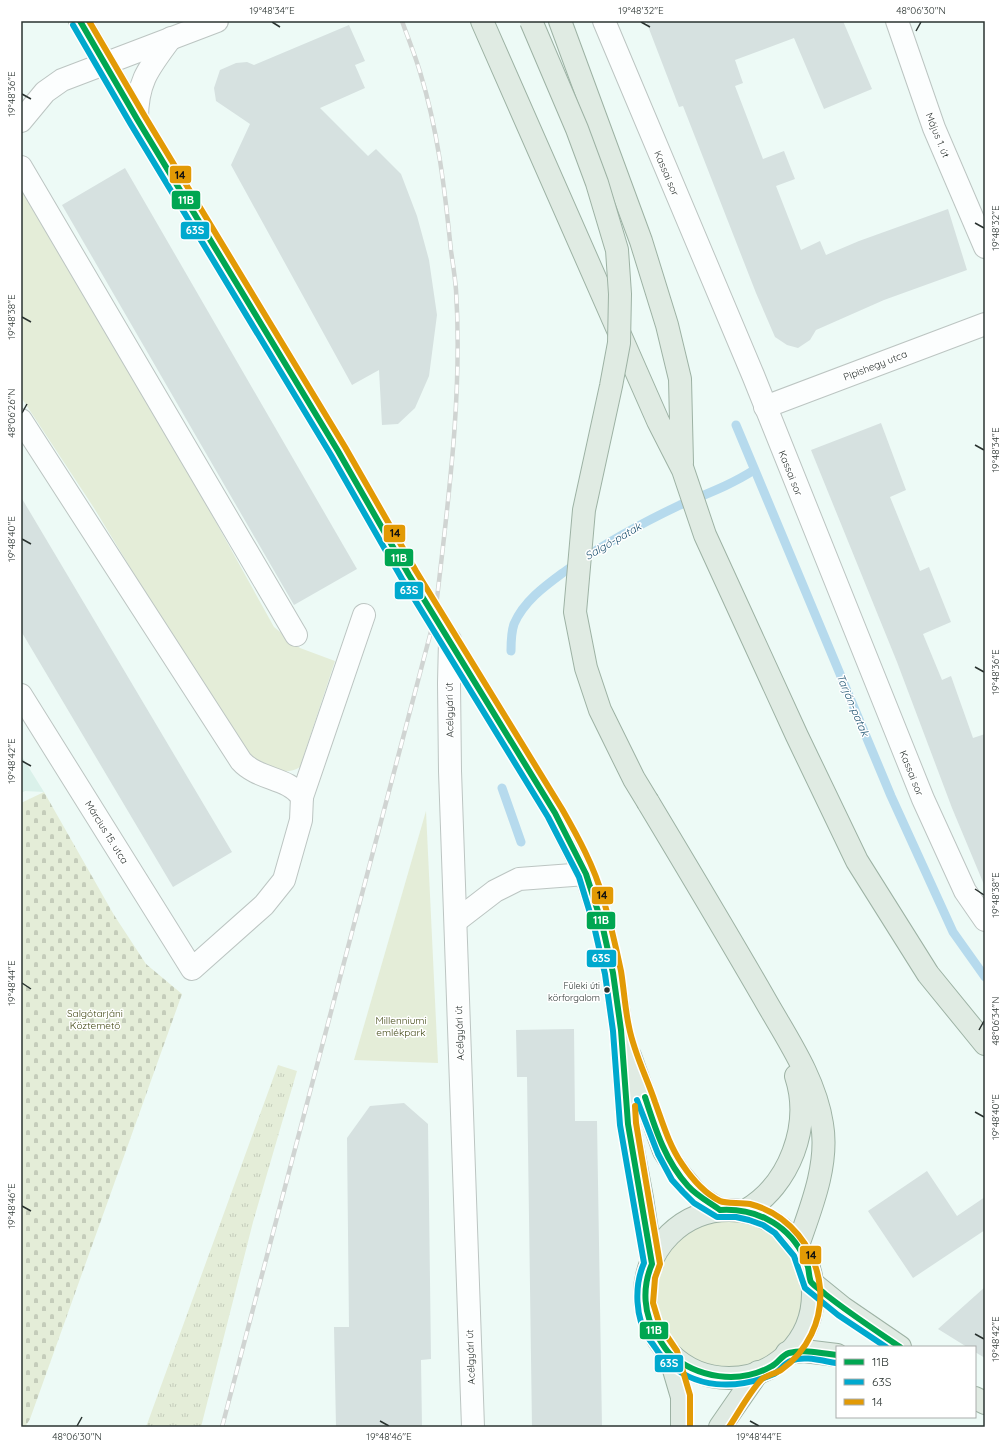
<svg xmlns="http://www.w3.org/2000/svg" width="1006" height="1448" viewBox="0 0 1006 1448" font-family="Quicksand,sans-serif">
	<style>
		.built { fill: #daf1ea }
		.grass { fill: url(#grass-tufts) }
		.cemetery { fill: url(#cemetery-stones) }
		.park { fill: #e4edd8 }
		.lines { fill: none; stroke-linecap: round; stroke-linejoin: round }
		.stream { stroke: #b6daed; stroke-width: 9 }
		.building { fill: #d6e1e0 }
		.minor-casing { stroke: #bcc5c2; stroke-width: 24 }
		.major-casing { stroke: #9db2a4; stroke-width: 24 }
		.minor { stroke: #fcfefe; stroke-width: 22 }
		.major { stroke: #e0ebe3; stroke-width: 22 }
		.rail-casing { stroke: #d0d4d2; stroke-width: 4.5 }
		.rail { stroke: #fff; stroke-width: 3; stroke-dasharray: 9; stroke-linecap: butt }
		.major-bridge-casing { stroke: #9db2a4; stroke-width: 24; stroke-linecap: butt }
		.major-bridge { stroke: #e0ebe3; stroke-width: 22 }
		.bus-1-casing { stroke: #fff; stroke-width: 9 }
		.bus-2-casing { stroke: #fff; stroke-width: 9 }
		.bus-3-casing { stroke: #fff; stroke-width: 9 }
		.bus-1 { stroke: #00a651; stroke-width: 6 }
		.bus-2 { stroke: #00a9ce; stroke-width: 6 }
		.bus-3 { stroke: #e29a05; stroke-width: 6 }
		.ticks { fill: none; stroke: #2a3330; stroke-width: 1.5 }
		.bus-dot { fill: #2a3330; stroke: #fff; stroke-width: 1.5 }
		.labels { text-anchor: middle; stroke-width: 3; stroke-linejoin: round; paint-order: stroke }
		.bus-label { font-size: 9px; fill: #2a3330; stroke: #fff; text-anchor: end }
		.street-label { font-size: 10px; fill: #2a3330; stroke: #fff }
		.park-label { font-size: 10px; fill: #3f4611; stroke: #fff }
		.water-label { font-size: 11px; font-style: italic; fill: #1c5270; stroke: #fff }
		.line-badge { stroke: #fff; stroke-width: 1.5 }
		.badge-label { font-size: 11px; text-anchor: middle; font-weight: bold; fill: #fff }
		.pale-badge-label { font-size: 11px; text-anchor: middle; font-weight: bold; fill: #111 }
		.neatline { fill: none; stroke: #2a3330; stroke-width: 1.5 }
		.ticks-label { font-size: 10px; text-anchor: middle; fill: #2a3330 }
	</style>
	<defs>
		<pattern id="grass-tufts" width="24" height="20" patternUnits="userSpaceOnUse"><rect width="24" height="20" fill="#e4edd8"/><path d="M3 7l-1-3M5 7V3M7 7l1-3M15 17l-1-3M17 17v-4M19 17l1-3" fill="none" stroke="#c4ccba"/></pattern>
		<pattern id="cemetery-stones" width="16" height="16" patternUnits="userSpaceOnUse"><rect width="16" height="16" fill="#e4edd8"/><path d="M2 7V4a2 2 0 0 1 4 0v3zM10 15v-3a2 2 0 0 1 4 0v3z" fill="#c4ccba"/></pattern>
	</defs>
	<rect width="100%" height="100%" fill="#edfaf6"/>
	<polygon class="built" points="21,755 44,792 25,791 21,793"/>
	<polygon class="grass" points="278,1065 297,1071 253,1222 201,1427 146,1427"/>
	<polygon class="cemetery" points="44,792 114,915 146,964 182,994 30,1419 25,1427 21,1427 21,803"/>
	<g class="park">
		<path d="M23,191L130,367L274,627L300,648L335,661L300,767C280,780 256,760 240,748L94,508L21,397V194Z"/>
		<polygon points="426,811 438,1063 354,1060"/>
		<circle cx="729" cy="1294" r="84"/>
	</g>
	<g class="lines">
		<g class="stream">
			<polyline points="736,425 891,796 953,932 985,977"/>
			<path d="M511,651C511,642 511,633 514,624C524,601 545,586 564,572C600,546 640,524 680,505C706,494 731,485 754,470"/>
			<polyline points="502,788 521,842"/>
		</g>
	</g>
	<g class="building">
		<polygon points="646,21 843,21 872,89 824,109 794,38 735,60 743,83 735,86 763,159 784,151 795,179 776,186 801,250 820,241 826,255 859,241 948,209 967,270 884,300 816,330 810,340 798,348 787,345 775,337 756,293 683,106 679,107"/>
		<polygon points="349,25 365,61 355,65 365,88 320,108 368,156 376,149 401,174 417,216 429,260 437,315 429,376 415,408 398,424 382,425 379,370 352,385 231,165 250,124 216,101 214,88 220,70 236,63 247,62 254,65"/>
		<polygon points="125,168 357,569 294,605 62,205"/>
		<polygon points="881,423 906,490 890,497 920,571 929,567 951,622 923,634 942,680 951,676 973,738 985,734 985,887 952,808 897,662 811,450"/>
		<polygon points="21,497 232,852 173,887 21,631"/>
		<polygon points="574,1029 575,1121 597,1121 602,1427 532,1427 527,1077 517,1077 516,1030"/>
		<polygon points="404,1103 428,1124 431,1359 421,1360 422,1427 336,1427 334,1327 349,1327 347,1138 370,1106"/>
		<polygon points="927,1171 957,1216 985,1197 985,1230 913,1278 868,1211"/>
		<polygon points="985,1287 985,1358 975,1352 975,1347 967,1347 938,1329"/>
	</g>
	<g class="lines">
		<g class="minor-casing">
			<g id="minor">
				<polyline points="604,21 753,375 923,799 965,891 985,920"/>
				<polyline points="897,21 934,128 985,247"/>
				<path d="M137,119C137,81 149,68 171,38"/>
				<polyline points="21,121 45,92 62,80 217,21"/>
				<polyline points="21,167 296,635"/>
				<polyline points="765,407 985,324"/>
				<path d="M21,420L241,761C258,780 288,777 302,797L301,820L284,880L264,905L192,969L21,695"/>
				<polyline points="450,640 449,683 450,771 473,1427"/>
				<polyline points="302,797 364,615"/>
				<polyline points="456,921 495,891 519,879 586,874"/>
			</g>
		</g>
		<g class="major-casing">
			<g id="major">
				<polyline points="80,21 137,119 338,451 409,575 555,813 586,874 602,924 613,973 621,1030 628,1124 642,1198 652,1264"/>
				<polyline points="482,21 658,421 683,470 705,535 797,736 857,861 928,974 985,1044"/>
				<polyline points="560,21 641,241 667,325 680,379 682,463"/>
				<path d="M648,802C687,867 726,932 764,998C786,1037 815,1078 822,1124C829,1164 811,1208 798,1245"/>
				<polyline points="630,1056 664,1151 678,1172 698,1196 720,1210"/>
				<circle cx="729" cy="1294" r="84"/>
				<path d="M745,1211C790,1185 812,1125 796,1076"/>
				<polyline points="811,1282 843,1308 900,1347"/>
				<polyline points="669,1353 682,1397 682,1427"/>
				<polyline points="787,1353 804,1351 837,1355"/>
				<polyline points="975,1398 985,1403"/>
				<polyline points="720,1427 758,1372"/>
			</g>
		</g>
		<use href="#minor" class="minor"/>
		<use href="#major" class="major"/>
		<g class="rail-casing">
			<path id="rail" d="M222,1427L435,616C447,509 463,398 456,290C455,277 453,264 451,251C445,191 438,130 420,72C415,55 408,38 402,21"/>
		</g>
		<use href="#rail" class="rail"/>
		<g class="major-bridge-casing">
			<polyline id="major-bridge" points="531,21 577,129 597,183 617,250 620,294 619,343 611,386 584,510 575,612 586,668 600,710 634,779 648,802"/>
		</g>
		<use href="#major-bridge" class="major-bridge"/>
		<g class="bus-1-casing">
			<g id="bus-1">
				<path d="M80,21L137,119L338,451L409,575L555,813L586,874L602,924L613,973L621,1030L628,1124L652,1264C642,1287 643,1315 658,1337C661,1342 665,1349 670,1354C697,1378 739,1385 772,1366C778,1363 782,1355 789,1353C804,1349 821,1353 837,1355"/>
				<path d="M645,1097C655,1128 665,1161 688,1186C697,1196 709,1202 720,1210C753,1208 785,1222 802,1253C804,1257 806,1262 808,1267C809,1271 809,1278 811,1282C814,1286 821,1290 825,1294C849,1313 875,1330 900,1347"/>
			</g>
		</g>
		<g class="bus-2-casing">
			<g id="bus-2">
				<path d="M73,25L130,123L331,455L402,579L548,817L579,877L594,926L605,974L613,1031L620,1125L644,1263C634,1286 635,1318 649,1339C654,1345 658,1353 664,1359C695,1390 736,1390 774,1374C780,1371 784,1363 791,1361C803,1355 823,1361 836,1363"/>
				<polyline points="637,1100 658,1154 672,1180 683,1192 694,1203 717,1217 736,1217 749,1220 763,1225 775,1233 794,1256 805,1288 838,1315 886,1347"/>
			</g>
		</g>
		<g class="bus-3-casing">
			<g id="bus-3">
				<path d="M89,21L144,115L345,447L416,571L562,809C578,837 594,866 603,898C610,922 616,947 621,971C624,990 625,1009 629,1027C634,1053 647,1078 655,1102C663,1124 669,1145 682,1164C692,1179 704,1193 720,1201C726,1204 741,1202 750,1204C789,1214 816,1248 820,1288C823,1320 807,1352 781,1370C775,1374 766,1375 761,1380C749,1393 739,1412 729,1427"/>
				<polyline points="635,1106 636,1123 660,1264 655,1278 653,1303 660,1326 677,1351 690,1395 690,1427"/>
			</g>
		</g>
		<use href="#bus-1" class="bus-1"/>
		<use href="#bus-2" class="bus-2"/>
		<use href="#bus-3" class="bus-3"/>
	</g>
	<path class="ticks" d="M272,22L280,27M641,22L650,27M916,31L921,22M22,94L31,99M975,223L984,228M22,317L31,322M22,413L27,404M975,445L984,450M22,539L31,544M975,667L984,672M22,761L31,766M975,889L984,895M22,983L31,989M979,1030L984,1021M975,1112L984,1117M22,1206L31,1211M975,1334L984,1339M380,1421L389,1426M750,1421L759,1426M77,1426L82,1417"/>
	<circle class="bus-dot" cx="607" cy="990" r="3.5"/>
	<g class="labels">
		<g class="bus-label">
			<text x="600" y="989">Füleki úti<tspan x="600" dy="12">körforgalom</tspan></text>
		</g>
		<g class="street-label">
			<text transform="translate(938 135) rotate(68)" y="4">Május 1. út</text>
			<text transform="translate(667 173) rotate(67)" y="4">Kassai sor</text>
			<text transform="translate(875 365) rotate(-21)" y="4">Pipishegy utca</text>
			<text transform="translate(791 473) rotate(68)" y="4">Kassai sor</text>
			<text transform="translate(449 710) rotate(-91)" y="4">Acélgyári út</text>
			<text transform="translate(912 773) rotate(68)" y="4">Kassai sor</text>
			<text transform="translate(107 832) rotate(58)" y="4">Március 15. utca</text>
			<text transform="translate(459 1033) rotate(-92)" y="4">Acélgyári út</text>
			<text transform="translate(470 1357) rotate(-92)" y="4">Acélgyári út</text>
		</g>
		<g class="park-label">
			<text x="95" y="1017">Salgótarjáni<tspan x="95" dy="12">Köztemető</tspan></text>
			<text x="401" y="1024">Millenniumi<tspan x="401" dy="12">emlékpark</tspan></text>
		</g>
		<g class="water-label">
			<text transform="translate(613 541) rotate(-30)" y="4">Salgó-patak</text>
			<text transform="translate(853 705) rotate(67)" y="4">Tarján-patak</text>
		</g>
	</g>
	<g class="line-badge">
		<rect x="169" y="165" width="23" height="19" rx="4" fill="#e29a05"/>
		<rect x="171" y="190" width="30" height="20" rx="4" fill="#00a651"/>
		<rect x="180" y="221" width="30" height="19" rx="4" fill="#00a9ce"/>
		<rect x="383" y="524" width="23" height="19" rx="4" fill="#e29a05"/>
		<rect x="384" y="548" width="30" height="19" rx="4" fill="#00a651"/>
		<rect x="394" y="581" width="30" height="19" rx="4" fill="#00a9ce"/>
		<rect x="591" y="886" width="23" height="19" rx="4" fill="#e29a05"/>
		<rect x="586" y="911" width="30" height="19" rx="4" fill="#00a651"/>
		<rect x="586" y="949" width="31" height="19" rx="4" fill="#00a9ce"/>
		<rect x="799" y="1245" width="23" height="20" rx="4" fill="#e29a05"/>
		<rect x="639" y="1321" width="30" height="19" rx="4" fill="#00a651"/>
		<rect x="654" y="1354" width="30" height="19" rx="4" fill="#00a9ce"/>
	</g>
	<g class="badge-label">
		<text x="186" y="204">11B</text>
		<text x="195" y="234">63S</text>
		<text x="399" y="562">11B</text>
		<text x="409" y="594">63S</text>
		<text x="601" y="924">11B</text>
		<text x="601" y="962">63S</text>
		<text x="654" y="1334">11B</text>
		<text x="669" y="1367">63S</text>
	</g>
	<g class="pale-badge-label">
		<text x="180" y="179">14</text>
		<text x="395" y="537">14</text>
		<text x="602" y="899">14</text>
		<text x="811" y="1259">14</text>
	</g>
	<rect width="1006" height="1448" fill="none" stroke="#ffffff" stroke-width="44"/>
	<rect x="836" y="1346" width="140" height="72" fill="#ffffff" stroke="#aaadac"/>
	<rect x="844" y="1359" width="20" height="6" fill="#00a651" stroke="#aaadac"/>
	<text x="872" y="1366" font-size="12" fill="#2a3330">11B</text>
	<rect x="844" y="1379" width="20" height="6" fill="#00a9ce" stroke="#aaadac"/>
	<text x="872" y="1386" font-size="12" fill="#2a3330">63S</text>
	<rect x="844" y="1399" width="20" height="6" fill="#e29a05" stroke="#aaadac"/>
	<text x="872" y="1406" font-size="12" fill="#2a3330">14</text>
	<rect x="22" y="22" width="962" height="1404" class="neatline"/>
	<g class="ticks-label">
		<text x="272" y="14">19°48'34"E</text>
		<text x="641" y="14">19°48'32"E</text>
		<text x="921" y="14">48°06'30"N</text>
		<text transform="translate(11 94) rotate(-90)" y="4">19°48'36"E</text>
		<text transform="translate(995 228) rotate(-90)" y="4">19°48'32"E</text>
		<text transform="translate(11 317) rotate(-90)" y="4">19°48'38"E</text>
		<text transform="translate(11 413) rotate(-90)" y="4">48°06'26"N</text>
		<text transform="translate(995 450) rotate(-90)" y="4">19°48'34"E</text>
		<text transform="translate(11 539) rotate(-90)" y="4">19°48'40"E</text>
		<text transform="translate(995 672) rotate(-90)" y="4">19°48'36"E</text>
		<text transform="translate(11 761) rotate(-90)" y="4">19°48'42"E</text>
		<text transform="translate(995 895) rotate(-90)" y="4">19°48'38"E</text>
		<text transform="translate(11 983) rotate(-90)" y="4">19°48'44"E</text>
		<text transform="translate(995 1021) rotate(-90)" y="4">48°06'34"N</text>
		<text transform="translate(995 1117) rotate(-90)" y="4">19°48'40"E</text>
		<text transform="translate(11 1206) rotate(-90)" y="4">19°48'46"E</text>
		<text transform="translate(995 1339) rotate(-90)" y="4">19°48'42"E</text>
		<text x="77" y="1440">48°06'30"N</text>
		<text x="389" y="1440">19°48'46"E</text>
		<text x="759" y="1440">19°48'44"E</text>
	</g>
</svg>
